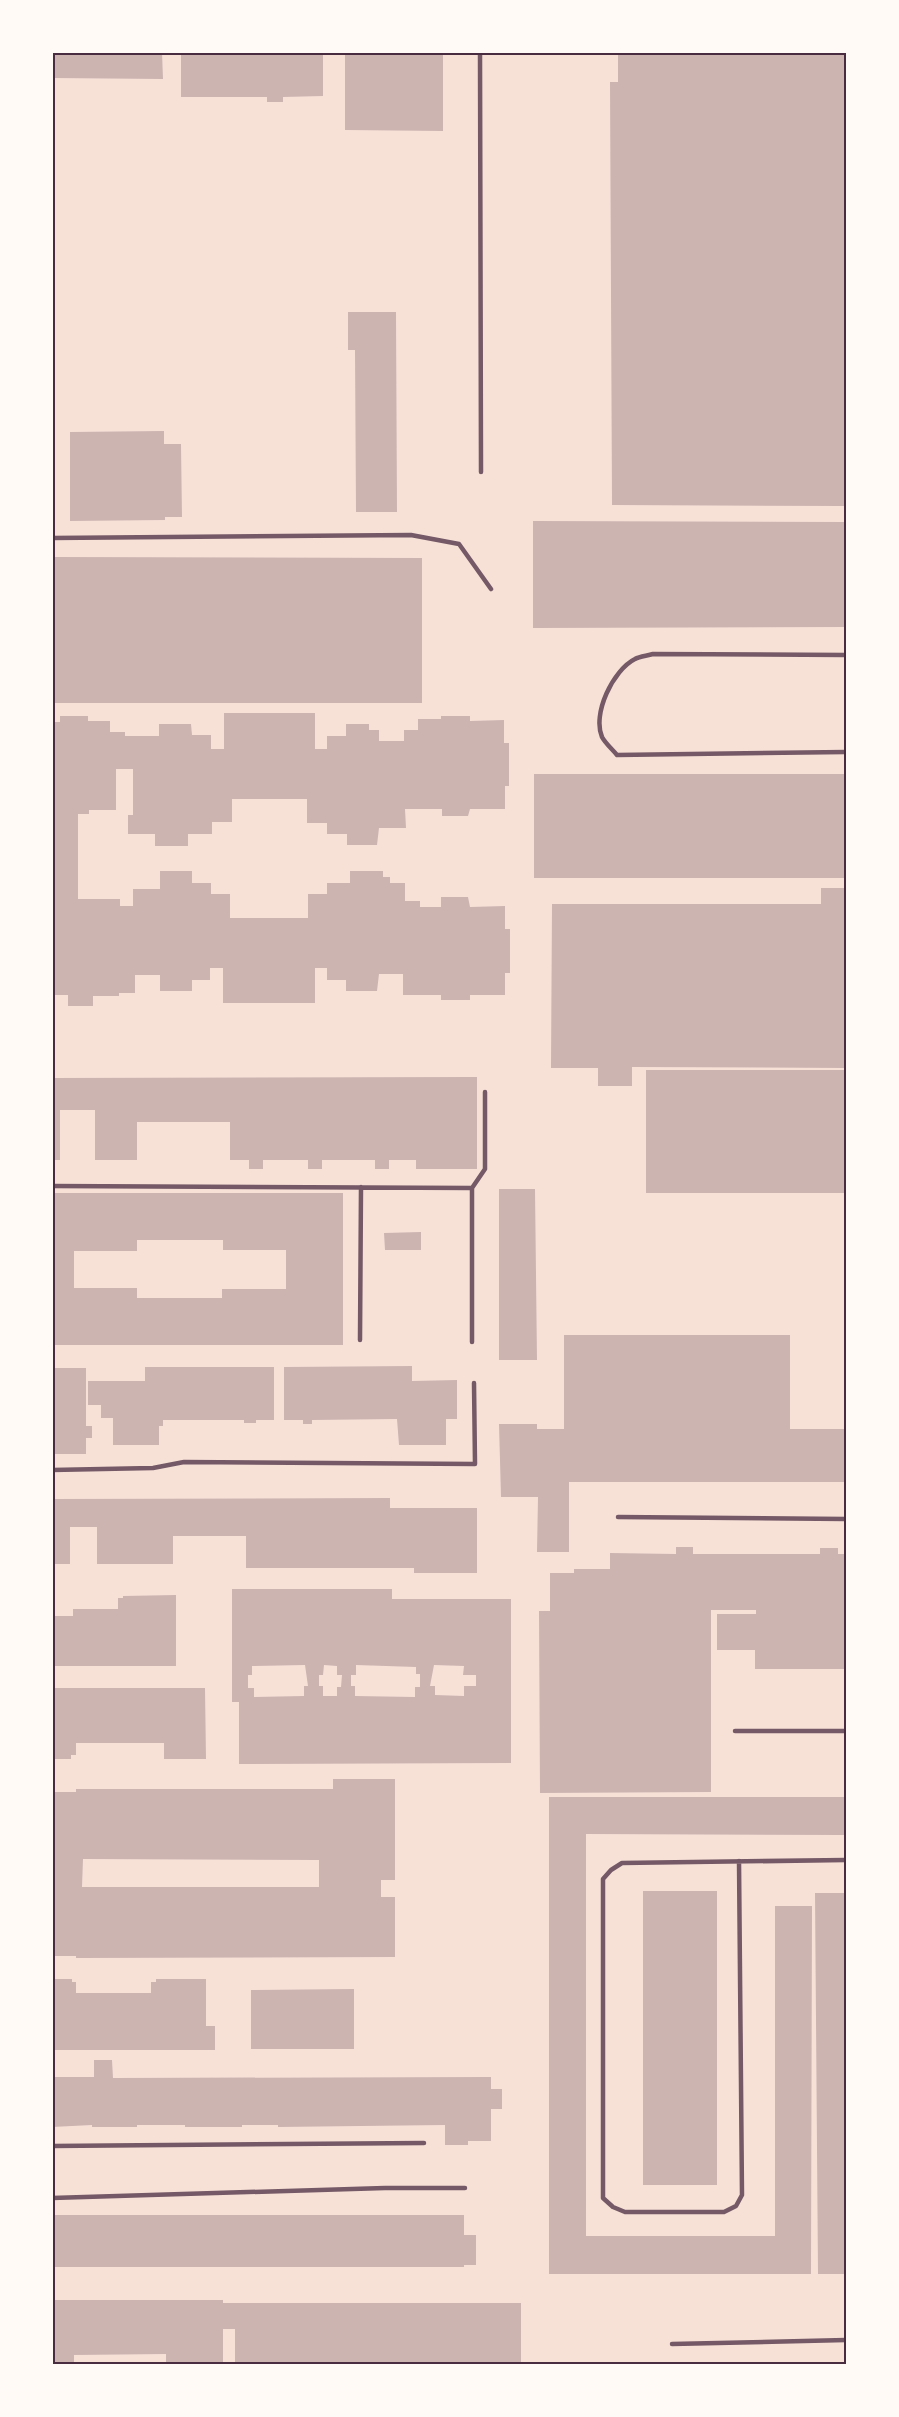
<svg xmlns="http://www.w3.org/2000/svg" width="899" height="2417" font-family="Mulish,sans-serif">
<rect width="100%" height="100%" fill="#f7e1d7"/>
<path fill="#ccb4b1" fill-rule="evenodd" d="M52 52H162L163 79 52 78Z
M181 52H323V96L283 97V102H267V97H181Z
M345 52H443V131L345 130Z
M618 52H846V506L612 505 610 82H618Z
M348 312H396L397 512H356L355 350H348Z
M164 431V444H181L182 517H165V520L70 521V432Z
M533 521 846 522V627L533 628Z
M52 557 422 558V703H52Z
M224 713H315V749H327V736H346V724H369V730H379V741H404V730H418V719H441V716H470V721L504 720V743H509V786H505V809H470L468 816H442V809H405L406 828H379L377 845H347V834H327V823H307V799H232V822H212V834H188V846H155V834H128V815H133V769H116V810H89V814H78V899H120V906H133V889H160V871H192V883H211V894H230V918H308V894H327V883H350V871H383V877H390V883H405V901H420V907H441V897H468L470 907 505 906V929H510V973H505V995H470V1000H441V995H403V974H379L377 991H346V980H327V968H315V1003H223V968H210V980H192V991H160V975H135V993H119V996H93V1006H68V995H52V722H60V716H88V721H110V732H125V736H159V724H191L192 735H211V749H224Z
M534 774H846V878H534Z
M821 888H846V1068L632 1067V1086H598V1068H551L552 904H821Z
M646 1070H846V1193H646Z
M477 1077V1169H416V1160H389V1169H375V1160H322V1169H308V1160H263V1169H249V1160H230V1122H137V1160H95V1110H60V1160H52V1078Z
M499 1189H535L537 1360H499Z
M52 1193H343V1345H52ZM137 1240H223V1250H286V1289H222V1298H137V1288H74V1251H137Z
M421 1232V1250H385L384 1233Z
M564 1335H790V1429H846V1482H569V1552H537L538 1497H501L499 1424H537V1429H564Z
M412 1366V1381L457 1380V1419H446V1445H399L397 1419 312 1420V1424H303V1420H284V1367Z
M145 1367H274V1420H256V1423H244V1420H163V1426H159V1445H113V1418H101V1405H88V1381H145Z
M52 1368H86V1426H92V1438H86V1454H52Z
M390 1498V1508H477V1573H414V1568H246V1536H173V1564H97V1527H70V1564H52V1499Z
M676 1547H693V1554H820V1548H838V1554H846V1669H755V1650H717V1614H756V1610H711V1792L540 1793 539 1611H550V1573H574V1569H610V1553L676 1554Z
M232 1589H392V1599H511V1763L239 1764V1702H232ZM305 1665 308 1686H304V1696L254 1697V1688H248V1675H252V1666ZM324 1665 337 1666V1675H342L341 1687H337V1696H323V1686H319V1675H323ZM356 1665 416 1667V1674H420V1687H415V1697L355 1696V1686H351V1675H356ZM434 1665 464 1666 463 1675H476V1686H464V1696L435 1695V1686H430Z
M176 1595V1666H52V1616H73V1609H118V1598H123V1596Z
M52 1688H205L206 1759H164V1743H76V1755H71V1759H52Z
M333 1779H395V1880H381V1897H395V1957L76 1958V1956H52V1792H76V1789H333ZM83 1859 319 1860V1887H82Z
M549 1797H846V1835L586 1834V2236H775V1906H812L811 2274H549Z
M643 1891H717V2185H643Z
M815 1893H846V2274H818Z
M52 1979H72V1982H76V1993H151V1982H156V1979H206V2026H215V2050H52Z
M354 1989V2049H251V1990Z
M94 2060H112L113 2078 491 2077V2089H502V2109H491V2141H468V2145H445V2125L278 2127V2125H242V2127H185V2125H137V2127H92V2125L52 2127V2077H94Z
M52 2215H464V2235H476V2265H464V2267H52Z
M52 2300H223V2303H521V2364H235V2329H223V2364H166V2354L74 2355V2364H52Z"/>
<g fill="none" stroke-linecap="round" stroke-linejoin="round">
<path stroke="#755966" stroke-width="4.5" d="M480 52 481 472
M52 538 411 535 459 544 491 589
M846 655 653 654C647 656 640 656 635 659 613 670 592 714 602 737 605 743 613 750 617 755L846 752
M52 1186 472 1188 485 1169V1092
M472 1188V1342
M360 1340 361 1187
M52 1470 153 1468 184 1462 475 1464 474 1383
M618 1517 846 1519
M735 1731H846
M739 1861 742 2195 736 2206 724 2212H625L613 2207 603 2198V1879L611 1870 622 1863 846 1860
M52 2146 424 2143
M52 2198 385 2188H465
M672 2344 846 2340"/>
</g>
<rect width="899" height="2417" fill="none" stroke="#fffaf5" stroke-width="108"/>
<rect x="54" y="54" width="791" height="2309" fill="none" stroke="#4a2c40" stroke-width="2"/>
</svg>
